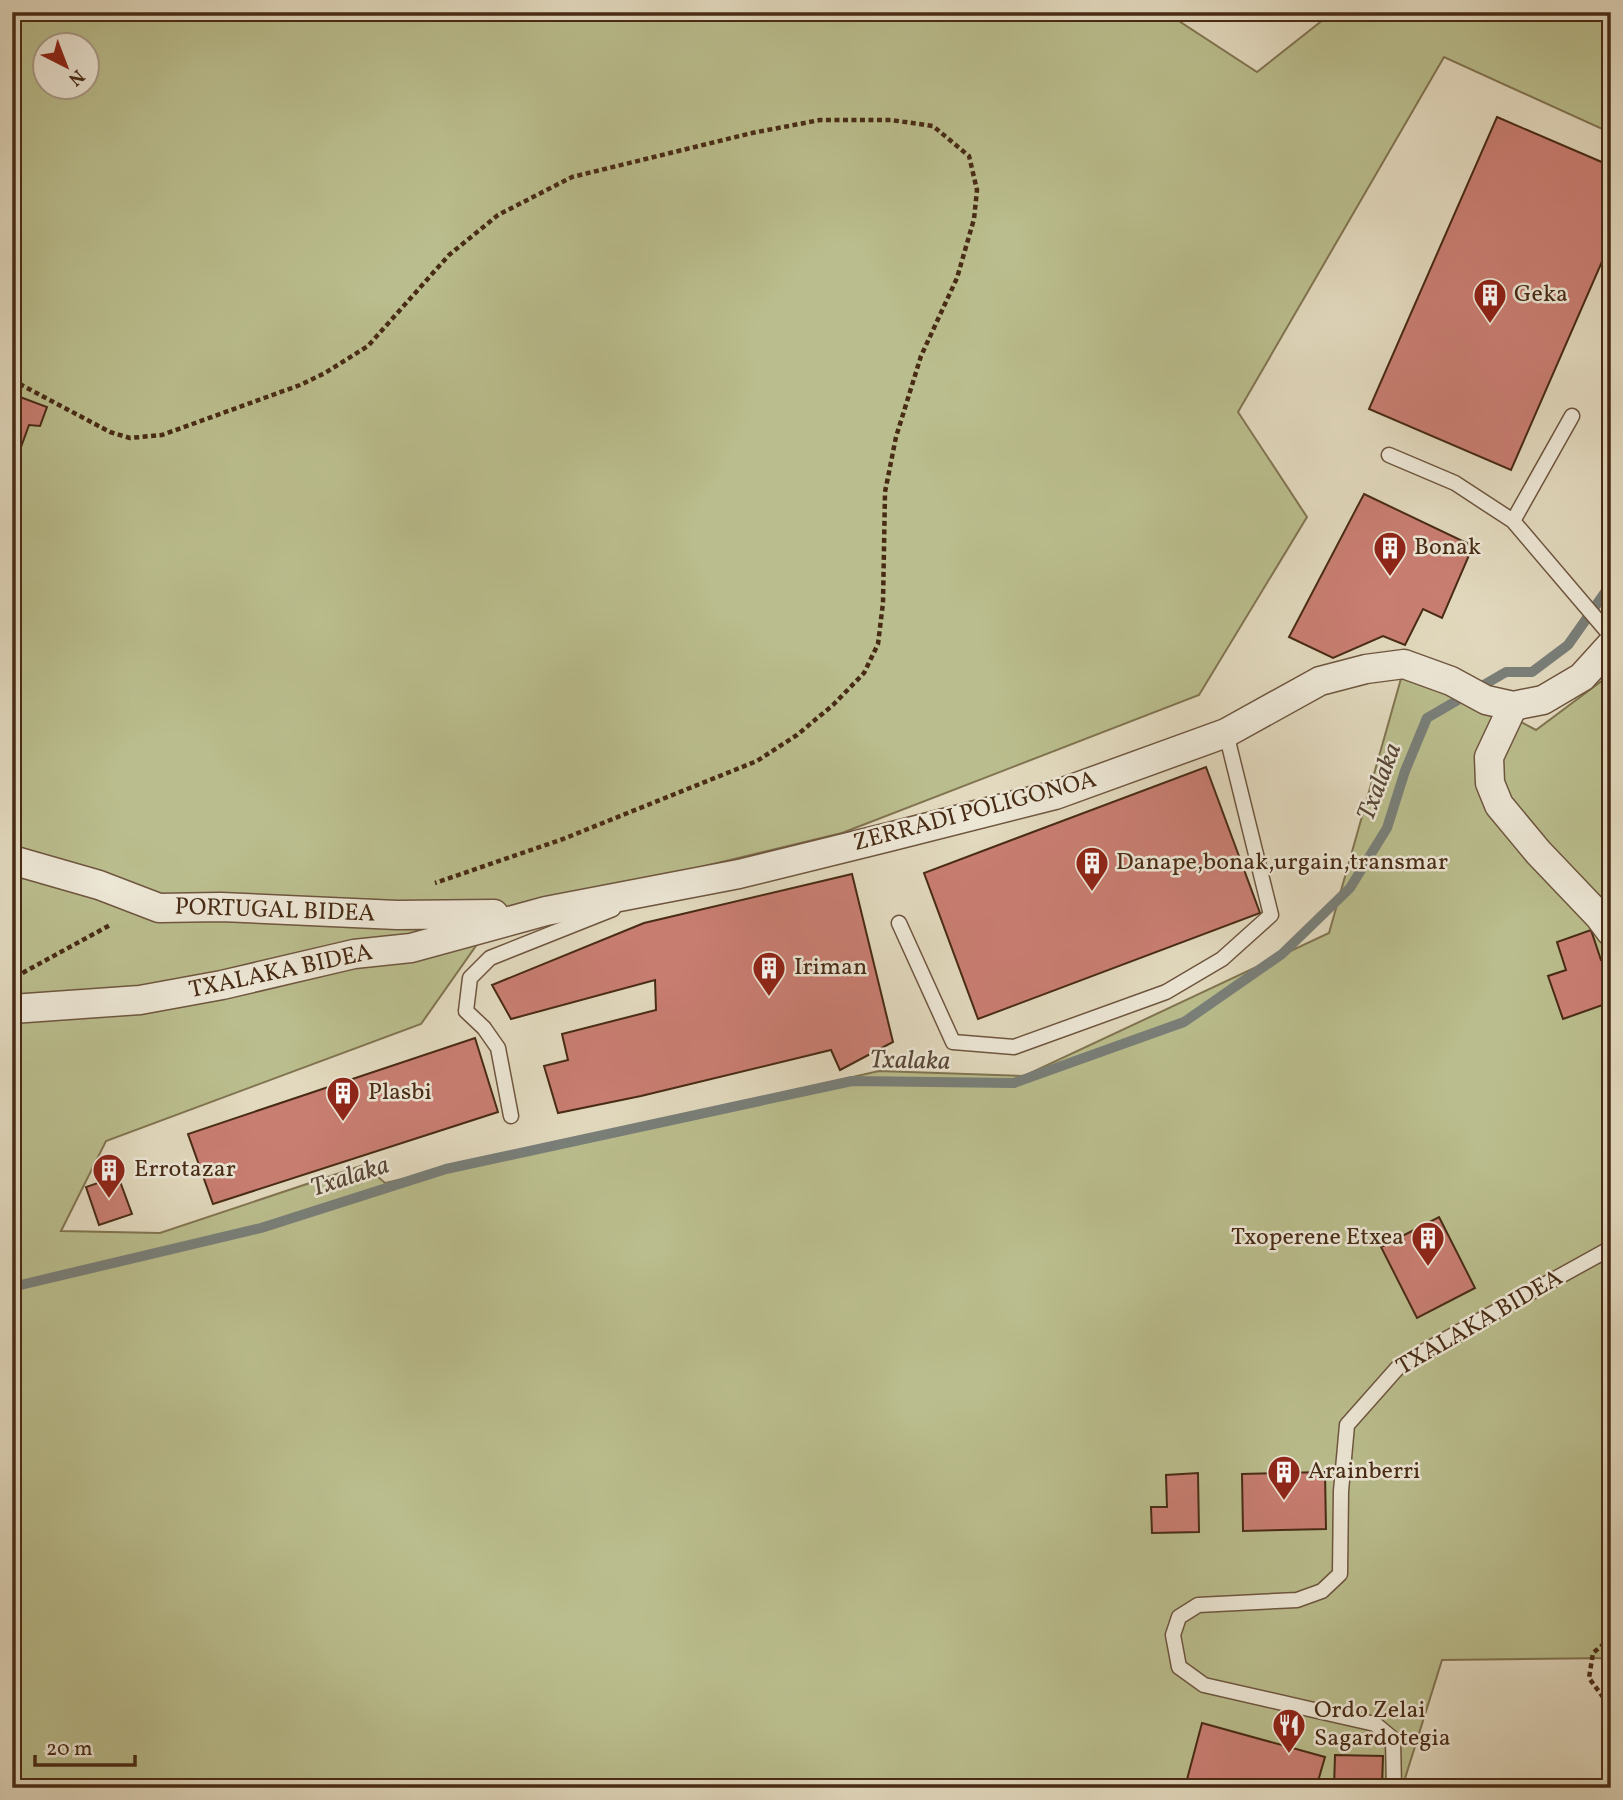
<svg xmlns="http://www.w3.org/2000/svg" width="1623" height="1800" font-family="Vollkorn,serif">
<rect width="100%" height="100%" fill="#e2d9be"/>
<filter id="stains"><feTurbulence type="fractalNoise" baseFrequency=".00286" numOctaves="4"/><feColorMatrix values="0 0 0 0 .2 0 0 0 0 .09 0 0 0 0 .02 0 0 0 .5 -.17"/></filter>
<radialGradient id="worn" r=".72"><stop offset=".6" stop-color="#630" stop-opacity="0"/><stop offset="1" stop-color="#630" stop-opacity=".3"/></radialGradient>
<path fill="#babd8d" stroke="#817451" stroke-width="2" fill-rule="evenodd" d="M12 12H1165L1257 72 1333 12H1611V133L1444 57 1238 412 1307 517 1199 695 842 833 497 916 421 1024 106 1141 61 1231 160 1233 364 1165 385 1183 879 1071 1024 1076 1329 933 1406 661 1536 730 1611 674V1658L1442 1660 1402 1788H12ZM46 46H88V88H46Z"/>
<g fill="none" stroke-linecap="round" stroke-linejoin="round">
<path stroke="#797f79" stroke-width="10" d="M12 1287 261 1228 446 1169 852 1081 1014 1083 1184 1022 1282 954 1350 888 1387 828 1405 771 1427 718 1506 672H1532L1568 645 1611 584"/>
</g>
<path fill="#c97e72" stroke="#482b15" stroke-width="2" d="M1497 117 1611 166V241L1511 470 1369 409Z
M12 394 47 407 40 426 29 425 12 472Z
M1364 494 1473 546 1442 618 1423 609 1405 645 1383 636 1333 658 1289 637Z
M1206 767 1260 913 978 1019 924 873Z
M852 874 893 1042 840 1070 831 1050 641 1096 558 1113 544 1066 568 1060 562 1034 656 1010 655 980 511 1019 492 985 644 923Z
M1591 930 1601 960 1611 957V1002L1563 1019 1548 976 1566 970 1557 942Z
M475 1038 498 1112 213 1204 188 1134Z
M118 1176 132 1214 99 1225 86 1187Z
M1439 1217 1475 1288 1417 1318 1381 1247Z
M1325 1472 1326 1529 1243 1531 1242 1474Z
M1198 1473 1199 1532 1152 1533 1151 1507H1167L1166 1475Z
M1202 1723 1325 1757 1316 1788 1185 1787Z
M1335 1755 1383 1756 1382 1788H1334Z"/>
<g fill="none" stroke-linecap="round" stroke-linejoin="round">
<defs>
<path id="service" d="M1389 455 1455 483 1513 521 1611 636
M1513 521 1572 416
M899 923 953 1042 1014 1047 1166 992 1222 959 1271 915 1226 733
M511 1116 498 1048 484 1028 466 1011 470 978 490 958 613 909
M1394 1788 1393 1739 1375 1724 1204 1685 1179 1667 1173 1635 1179 1617 1198 1605 1297 1600 1322 1591 1340 1574 1341 1491 1347 1425 1401 1364 1611 1248"/>
<path id="minor" d="M1513 706 1489 757 1490 783 1499 805 1538 852 1599 916 1611 932
M12 860 99 885 159 908 221 907 397 915 494 914
M12 1009 140 1000 222 985 354 954 411 948 546 911 739 874 889 837 1055 795 1226 733 1320 681 1366 669 1404 664 1451 681 1486 700 1513 706 1543 700 1582 677 1611 645"/>
</defs>
<use href="#service" stroke="#6e563f" stroke-width="17"/>
<use href="#minor" stroke="#6e563f" stroke-width="31"/>
<path stroke="#482b15" stroke-width="4.5" stroke-dasharray="5 3.5" stroke-linecap="butt" d="M12 380 110 432 130 438 162 435 300 385 325 373 368 346 449 255 498 215 572 177 752 133 820 120H891L933 126 969 156 977 190 974 219 957 278 921 356 896 437 885 492 883 603 878 644 864 673 833 705 797 735 757 761 563 839 435 883
M15 977 112 924
M1611 1638 1593 1653 1589 1678 1611 1708"/>
<use href="#service" stroke="#ece6d5" stroke-width="14"/>
<use href="#minor" stroke="#ece6d5" stroke-width="28"/>
</g>
<defs>
<symbol id="building-pin" viewBox="-11 -11 22 30"><path d="M0 17L-7.5 6A9.5 9.5 0 1 1 7.5 6Z" fill="#8f2418" stroke="#ece6d5"/><path d="M-4-6H4V6H1V3H-1V6H-4ZM-2.5-4.3h1.7v1.8h-1.7ZM.8-4.3h1.7v1.8H.8ZM-2.5-1h1.7V.8h-1.7ZM.8-1h1.7V.8H.8Z" fill="#fff"/></symbol>
<symbol id="restaurant-pin" viewBox="-11 -11 22 30"><path d="M0 17L-7.5 6A9.5 9.5 0 1 1 7.5 6Z" fill="#8f2418" stroke="#ece6d5"/><path d="M-5-6h1v4h1v-4h1v4h1v-4h1v5L-1.5 .5V6h-2V.5L-5-1ZM5-6V6H3V1.5H1.5Q1.5-4 5-6Z" fill="#fff"/></symbol>
</defs>
<g fill-rule="evenodd">
<use href="#building-pin" x="1471" y="276" width="38" height="52"/>
<use href="#building-pin" x="1371" y="529" width="38" height="52"/>
<use href="#building-pin" x="1073" y="844" width="38" height="52"/>
<use href="#building-pin" x="750" y="949" width="38" height="52"/>
<use href="#building-pin" x="324" y="1074" width="38" height="52"/>
<use href="#building-pin" x="90" y="1151" width="38" height="52"/>
<use href="#building-pin" x="1409" y="1219" width="38" height="52"/>
<use href="#building-pin" x="1265" y="1453" width="38" height="52"/>
<use href="#restaurant-pin" x="1270" y="1706" width="38" height="52"/>
</g>
<g text-anchor="middle" dominant-baseline="central" stroke-width="5" stroke-linejoin="round" paint-order="stroke">
<g font-size="24" fill="#482b15" stroke="#ece6d5" text-anchor="start">
<text x="1514" y="295">Geka</text>
<text x="1414" y="548">Bonak</text>
<text x="1116" y="863">Danape,bonak,urgain,transmar</text>
<text x="794" y="968">Iriman</text>
<text x="368" y="1093">Plasbi</text>
<text x="134" y="1170">Errotazar</text>
<text x="1404" y="1238" text-anchor="end">Txoperene Etxea</text>
<text x="1308" y="1472">Arainberri</text>
<text x="1314" y="1711">Ordo Zelai<tspan x="1314" dy="28">Sagardotegia</tspan></text>
</g>
<g font-size="24" fill="#482b15" stroke="#ece6d5">
<text transform="translate(975 812) rotate(-15)">ZERRADI POLIGONOA</text>
<text transform="translate(275 911) rotate(2)">PORTUGAL BIDEA</text>
<text transform="translate(281 972) rotate(-12)">TXALAKA BIDEA</text>
<text transform="translate(1480 1323) rotate(-30)">TXALAKA BIDEA</text>
</g>
<g font-size="26" font-style="italic" fill="#584736" stroke="#ece6d5">
<text transform="translate(1380 782) rotate(-69)">Txalaka</text>
<text transform="translate(910 1061) rotate(1)">Txalaka</text>
<text transform="translate(350 1177) rotate(-18)">Txalaka</text>
</g>
</g>
<rect width="1623" height="1800" fill="none" stroke="#e2d9be" stroke-width="42"/>
<rect x="14" y="14" width="1595" height="1772" fill="none" stroke="#482b15" stroke-width="3.5"/>
<rect x="21" y="21" width="1581" height="1758" fill="none" stroke="#482b15" stroke-width="2"/>
<g transform="translate(66 66) rotate(138)"><circle r="33" fill="#ece6d5" stroke="#aa9b88" stroke-width="2"/>
<path d="M0-5L12 26L0 18L-12 26Z" fill="#8f2418"/>
<text y="-10" font-size="19" font-weight="bold" text-anchor="middle" fill="#482b15">N</text>
</g>
<path d="M35 1755v10h100v-10" fill="none" stroke="#482b15" stroke-width="3.5"/>
<text x="46" y="1755" font-size="21" fill="#482b15" stroke="#ece6d5" stroke-width="5" paint-order="stroke">20 m</text>
<rect width="100%" height="100%" filter="url(#stains)"/>
<rect width="100%" height="100%" fill="url(#worn)"/>
</svg>
